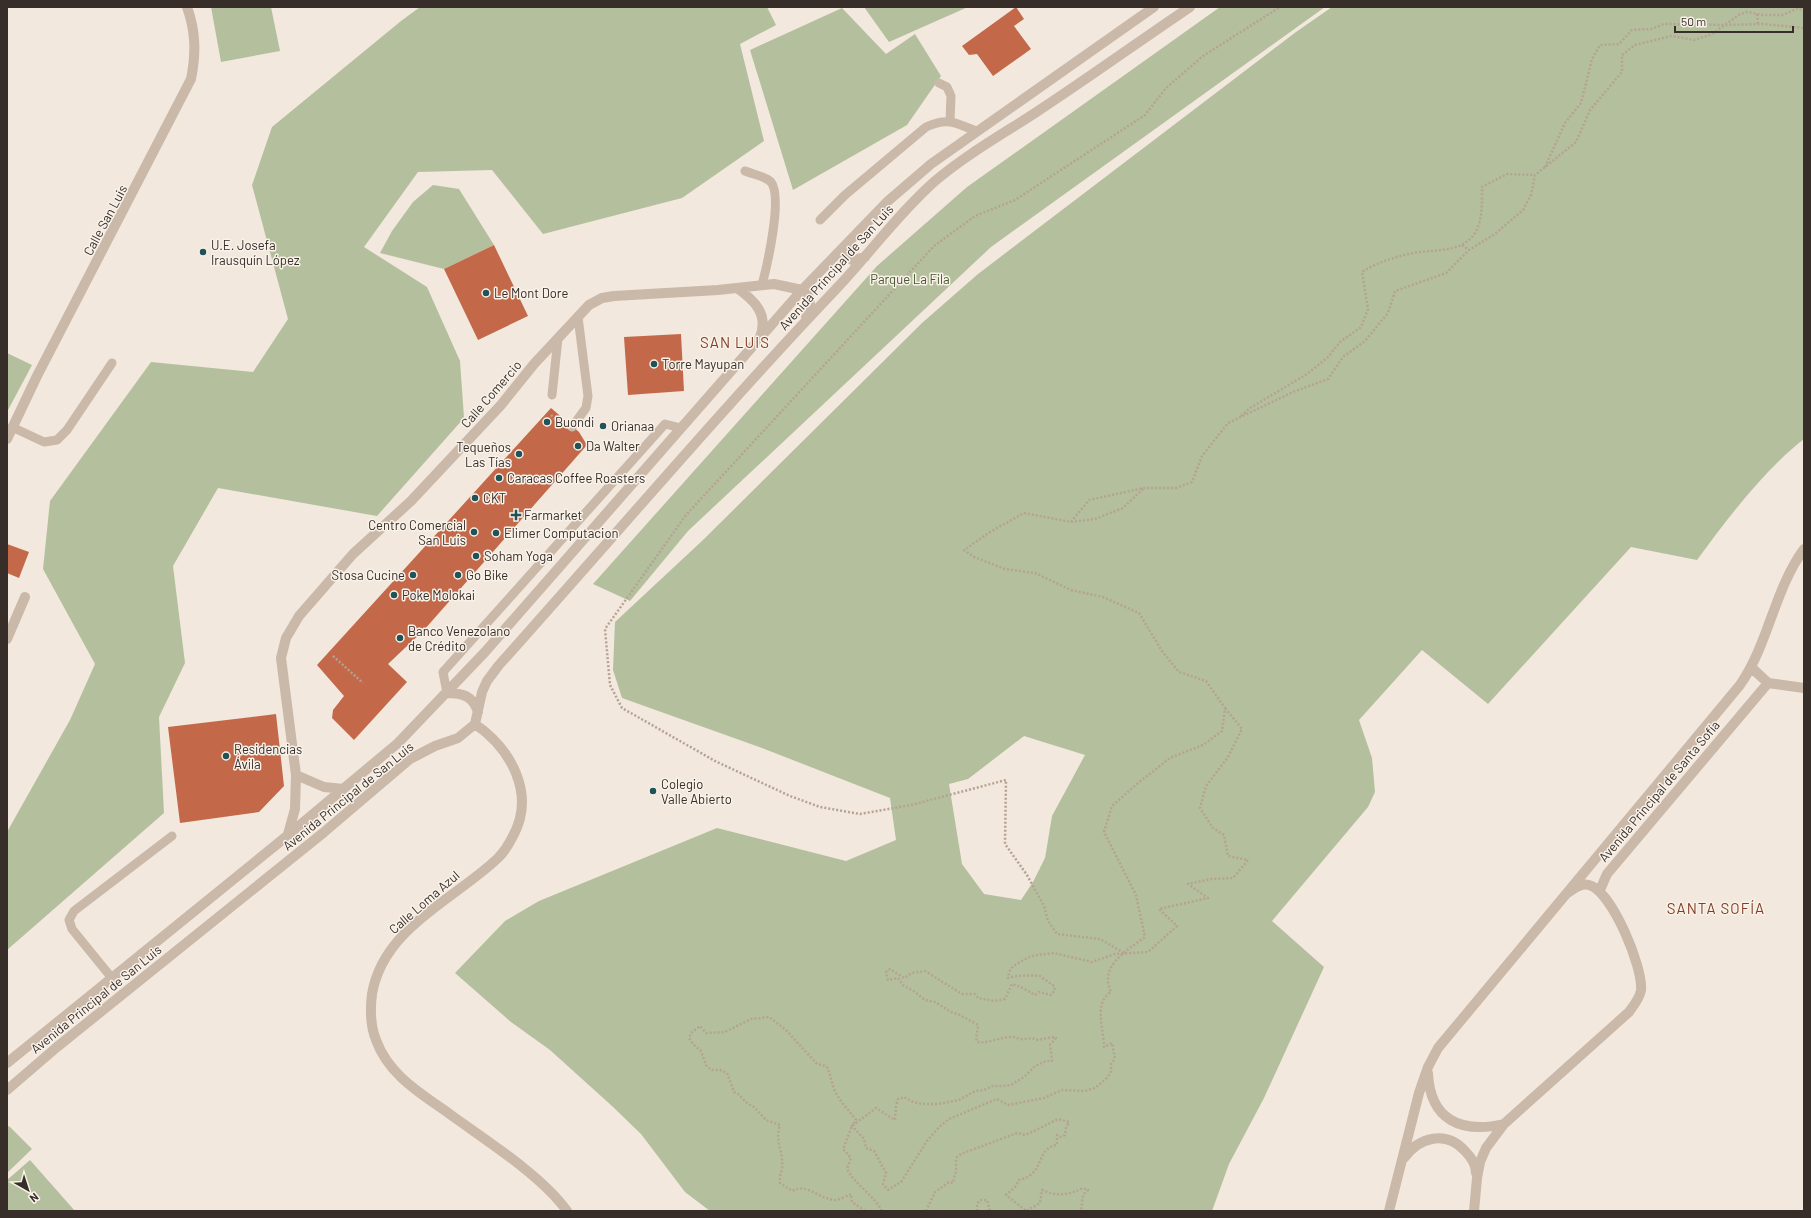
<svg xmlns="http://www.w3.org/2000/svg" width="1811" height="1218" font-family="Barlow,sans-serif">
<rect width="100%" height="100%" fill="#f2e8dd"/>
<path fill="#b4c09d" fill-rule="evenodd" d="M211 7H271L280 51 221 62Z
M420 7H767L776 25 740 44 764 141 682 198 543 234 492 170 418 172 364 247 427 287 460 361 464 418 377 516 218 488 173 566 185 663 159 717 164 813 7 950V832L70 720 95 664 43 569 50 501 151 362 253 372 288 319 252 185 272 127 401 21Z
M864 7H968L889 42Z
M1220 7H1325L991 247 688 531 630 601 593 584 877 266 967 187Z
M1332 7H1804V439C1763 471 1728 518 1697 560L1631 547 1488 704 1422 650 1359 720 1372 758 1375 792 1368 807 1272 921 1324 967 1264 1098 1229 1164 1212 1211H710L685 1192 641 1134 612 1106 550 1050 511 1022 455 973 505 921 539 901 717 828 846 861 896 840 890 798 762 748 622 698 613 670 615 622 703 540 922 323 978 274 1296 32ZM1024 736 1085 755 1052 816 1045 858 1033 882 1021 900 984 894 962 864 949 784 968 779Z
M842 8 886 54 915 34 941 76 907 125 793 190 750 50Z
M433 185 459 189 494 245 444 269 380 253 392 231 413 202Z
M7 353 32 365 7 412Z
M9 1126 32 1149 7 1173V1128Z
M30 1160 75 1211H7V1180Z"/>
<path fill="#c3694a" d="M1016 7 1024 19 1014 26 1031 49 993 76 977 54 969 55 962 46Z
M494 245 528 316 478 340 444 269Z
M681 334 684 391 628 395 624 337Z
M551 408 579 432 587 445 424 630 388 664 407 682 354 740 332 718 333 710 344 696 317 665Z
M7 544 29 552 19 578 7 573Z
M276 714 284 786 259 812 180 823 168 727Z"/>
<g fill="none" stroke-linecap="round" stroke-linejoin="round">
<path stroke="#b5a293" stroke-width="2.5" stroke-dasharray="2 2" stroke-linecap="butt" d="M1757 14 1758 24
M1545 167 1565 123 1581 103 1592 59 1600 45 1619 44 1632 30 1651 29 1664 24 1725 25 1740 14 1747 12 1763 15H1783L1798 8 1804 11
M1462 245 1469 250
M551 415 560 424
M1241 416 1250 408 1307 374 1328 357 1340 342 1361 327 1368 309 1362 272C1376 263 1392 258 1408 254 1427 249 1457 254 1472 237 1483 225 1482 202 1482 187L1507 174 1535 175
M1071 522 1089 500 1144 488H1176L1192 482 1202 456 1228 423 1293 392 1328 379 1343 357 1365 341 1388 313 1395 291 1446 273 1469 250 1495 234 1523 210 1531 195 1535 175 1576 142 1590 110 1622 72V55L1635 45 1671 36 1695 40 1712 34 1725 25 1763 24 1804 28
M333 656 363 683
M1124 953 1100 939 1057 934 1048 921 1044 906 1027 875 1005 844 1006 780 911 805 860 814 820 807 790 796 715 761 622 708 610 685 605 629 686 515 934 246 975 216 1015 200 1145 115 1166 88 1203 56 1280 7
M865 1211 852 1202 851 1194C847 1196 841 1199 836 1200 819 1200 807 1182 792 1191L780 1183C779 1176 781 1174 782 1168 784 1153 774 1140 780 1125L766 1120 754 1107 748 1104 738 1094 734 1092 727 1073 720 1070H712L707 1067 701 1051 693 1044 689 1038 691 1033 700 1026 706 1033 725 1032 751 1019 769 1017 786 1030 817 1064 826 1066C831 1074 831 1081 834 1089 839 1101 849 1110 856 1120L852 1126 864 1139 866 1148 874 1151 886 1173 883 1184 888 1190 901 1182 927 1141 939 1127 949 1119 997 1099 1008 1105 1044 1098 1062 1090 1085 1091 1095 1088 1108 1077 1111 1071V1064L1115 1059 1112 1043 1104 1047C1104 1029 1093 1003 1111 992 1099 966 1126 951 1145 937L1136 895 1104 832 1112 806 1138 783 1170 758 1203 745 1222 731 1225 708 1206 681 1179 672 1162 651 1139 613 1103 597 1071 590 1035 573 1005 569 974 557 964 550 990 532 1024 513 1071 522 1095 519 1123 508 1144 488
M882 1211C873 1194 856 1186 847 1169L851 1158 843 1149 852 1126 876 1108 895 1120 896 1106 898 1099 904 1097 913 1102 923 1104H938L959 1100 975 1091 984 1090 993 1086H1004L1011 1085 1024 1077 1035 1066 1046 1061H1052L1050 1045 1056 1038 1052 1037 1038 1040C1031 1037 1029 1039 1023 1039 1019 1040 1017 1037 1014 1037 1001 1036 989 1044 977 1042 975 1036 978 1032 978 1025L960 1015 951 1012 935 1002 925 1000 915 992 903 985 898 978 888 980 886 972 890 969 904 978 912 973 925 971 962 994H975L978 998 994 1001 1005 999 1012 984 1021 987 1035 995 1039 992 1051 995 1055 990 1054 986 1040 976C1030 975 1018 975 1008 978L1009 972 1013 966 1031 956 1054 953 1092 962 1115 954 1148 952 1177 926 1159 909 1208 898 1188 884 1211 879 1233 878 1248 860 1228 856 1224 835 1213 828 1200 808 1206 786 1228 757 1242 729 1225 708
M926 1211 935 1192 949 1182 953 1183 956 1171V1158L961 1154 1017 1133 1025 1135 1030 1133 1058 1119 1069 1122 1066 1128 1065 1135 1061 1137 1057 1135V1145C1035 1148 1046 1174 1019 1180L1015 1187 1006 1195 1026 1211 1040 1203 1042 1190C1057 1197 1068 1195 1083 1188L1088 1190 1083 1195 1081 1211
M977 1211V1204L980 1200H987L990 1211"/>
<path stroke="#cab8a9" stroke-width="9" d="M939 83 947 87 951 96 950 121
M745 171C752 174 765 176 771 182 783 197 767 266 762 285
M820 220 845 195 926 127C948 117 955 123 976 131
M552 395 558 338
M12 427 44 442 57 440 67 430 112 363
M572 427 586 408 588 396 578 317
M447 693 443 672 665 424 681 428
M111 977 72 929 69 920 74 911 172 836"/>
<path stroke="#cab8a9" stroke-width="10" d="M849 242 846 255 852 260 865 257
M737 288C754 300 769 314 760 337
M7 439 37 376 191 79C196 54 196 32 187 7
M7 639 25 597
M1752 668 1768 683 1804 688
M447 693C463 693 473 696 478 712
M475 724C511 749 536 794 513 836 509 844 504 852 498 858 454 900 383 928 372 994 370 1010 370 1025 376 1040 389 1076 422 1094 451 1115 487 1141 542 1176 567 1211
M296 775 324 787 343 789
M288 834 295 809 296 775 281 658 286 638 299 616 353 554 411 501 501 405 534 364 589 305 602 298 614 296 718 290 774 284 802 290 808 295 811 309 806 317
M1600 890 1607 874 1768 683
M7 1063 287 836 398 743 485 652 802 290 888 201 931 164 1154 7
M1428 1073C1430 1120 1461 1134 1504 1124
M7 1090 57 1047 323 833 410 759 435 746 458 738 475 724 482 692 487 681 499 665C612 539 721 410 837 288 870 253 899 213 935 181 966 155 1001 135 1035 113 1087 79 1138 42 1190 7
M1404 1158C1419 1137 1446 1130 1465 1151 1471 1157 1476 1164 1476 1173
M1389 1211 1419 1093 1428 1067 1438 1048 1740 685C1769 643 1774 590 1804 549
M1474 1211 1477 1178 1480 1162 1486 1148 1504 1124 1629 1012C1634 1005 1640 998 1641 990 1643 967 1612 891 1589 885 1581 883 1575 888 1569 892"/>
</g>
<g fill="#1f5358" stroke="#f9f2e9" stroke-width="1.5">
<circle cx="203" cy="252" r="4"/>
<circle cx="486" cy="293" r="4"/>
<circle cx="654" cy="364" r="4"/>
<circle cx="547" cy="422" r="4"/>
<circle cx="603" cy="426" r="4"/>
<circle cx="578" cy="446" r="4"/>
<circle cx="519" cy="454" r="4"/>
<circle cx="499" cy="478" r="4"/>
<circle cx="475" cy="498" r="4"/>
<path d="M514 509h4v4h4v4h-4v4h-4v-4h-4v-4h4z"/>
<circle cx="474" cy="532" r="4"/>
<circle cx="496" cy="533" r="4"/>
<circle cx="476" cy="556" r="4"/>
<circle cx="413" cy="575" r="4"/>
<circle cx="458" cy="575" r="4"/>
<circle cx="394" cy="595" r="4"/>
<circle cx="400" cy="638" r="4"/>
<circle cx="226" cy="756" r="4"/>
<circle cx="653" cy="791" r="4"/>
</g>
<g text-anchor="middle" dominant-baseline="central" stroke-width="3" stroke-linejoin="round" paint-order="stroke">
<g font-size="13" fill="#372d29" stroke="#f9f2e9">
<text transform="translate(105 220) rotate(-62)">Calle San Luis</text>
<text transform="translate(836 267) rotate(-48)">Avenida Principal de San Luis</text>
<text transform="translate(491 394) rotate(-49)">Calle Comercio</text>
<text transform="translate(1659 791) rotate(-50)">Avenida Principal de Santa Sofía</text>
<text transform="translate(348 796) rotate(-39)">Avenida Principal de San Luis</text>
<text transform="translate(424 902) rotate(-41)">Calle Loma Azul</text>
<text transform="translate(96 999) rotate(-39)">Avenida Principal de San Luis</text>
</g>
<g font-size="13" fill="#372d29" stroke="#f9f2e9" text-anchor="start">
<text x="211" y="245">U.E. Josefa<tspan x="211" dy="15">Irausquín López</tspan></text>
<text x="494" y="293">Le Mont Dore</text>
<text x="662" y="364">Torre Mayupan</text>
<text x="555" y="422">Buondi</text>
<text x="611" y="426">Orianaa</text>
<text x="586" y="446">Da Walter</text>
<text x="511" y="447" text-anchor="end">Tequeños<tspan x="511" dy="15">Las Tías</tspan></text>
<text x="507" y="478">Caracas Coffee Roasters</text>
<text x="483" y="498">CKT</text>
<text x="524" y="515">Farmarket</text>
<text x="466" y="525" text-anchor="end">Centro Comercial<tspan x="466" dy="15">San Luis</tspan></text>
<text x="504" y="533">Elimer Computacion</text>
<text x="484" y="556">Soham Yoga</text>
<text x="405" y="575" text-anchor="end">Stosa Cucine</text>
<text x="466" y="575">Go Bike</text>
<text x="402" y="595">Poke Molokai</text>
<text x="408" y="631">Banco Venezolano<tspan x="408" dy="15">de Crédito</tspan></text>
<text x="234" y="749">Residencias<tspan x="234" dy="15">Ávila</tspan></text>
<text x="661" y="784">Colegio<tspan x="661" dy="15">Valle Abierto</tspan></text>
</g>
<g font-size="13" fill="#46552d" stroke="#f9f2e9">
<text x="910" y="279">Parque La Fila</text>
</g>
<g font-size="15" letter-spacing="1" fill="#843c24" stroke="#f9f2e9">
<text x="735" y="342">SAN LUIS</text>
<text x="1716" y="908">SANTA SOFÍA</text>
</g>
</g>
<rect width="1811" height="1218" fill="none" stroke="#372d29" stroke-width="16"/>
<g transform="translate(28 1190) rotate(141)" stroke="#f9f2e9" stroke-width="3" paint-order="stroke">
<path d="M0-3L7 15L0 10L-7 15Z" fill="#372d29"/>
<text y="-6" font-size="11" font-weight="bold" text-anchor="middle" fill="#372d29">N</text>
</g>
<path d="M1675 26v6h118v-6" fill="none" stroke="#372d29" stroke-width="2"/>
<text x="1681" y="26" font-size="12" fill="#372d29" stroke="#f9f2e9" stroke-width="3" paint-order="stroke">50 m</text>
</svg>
